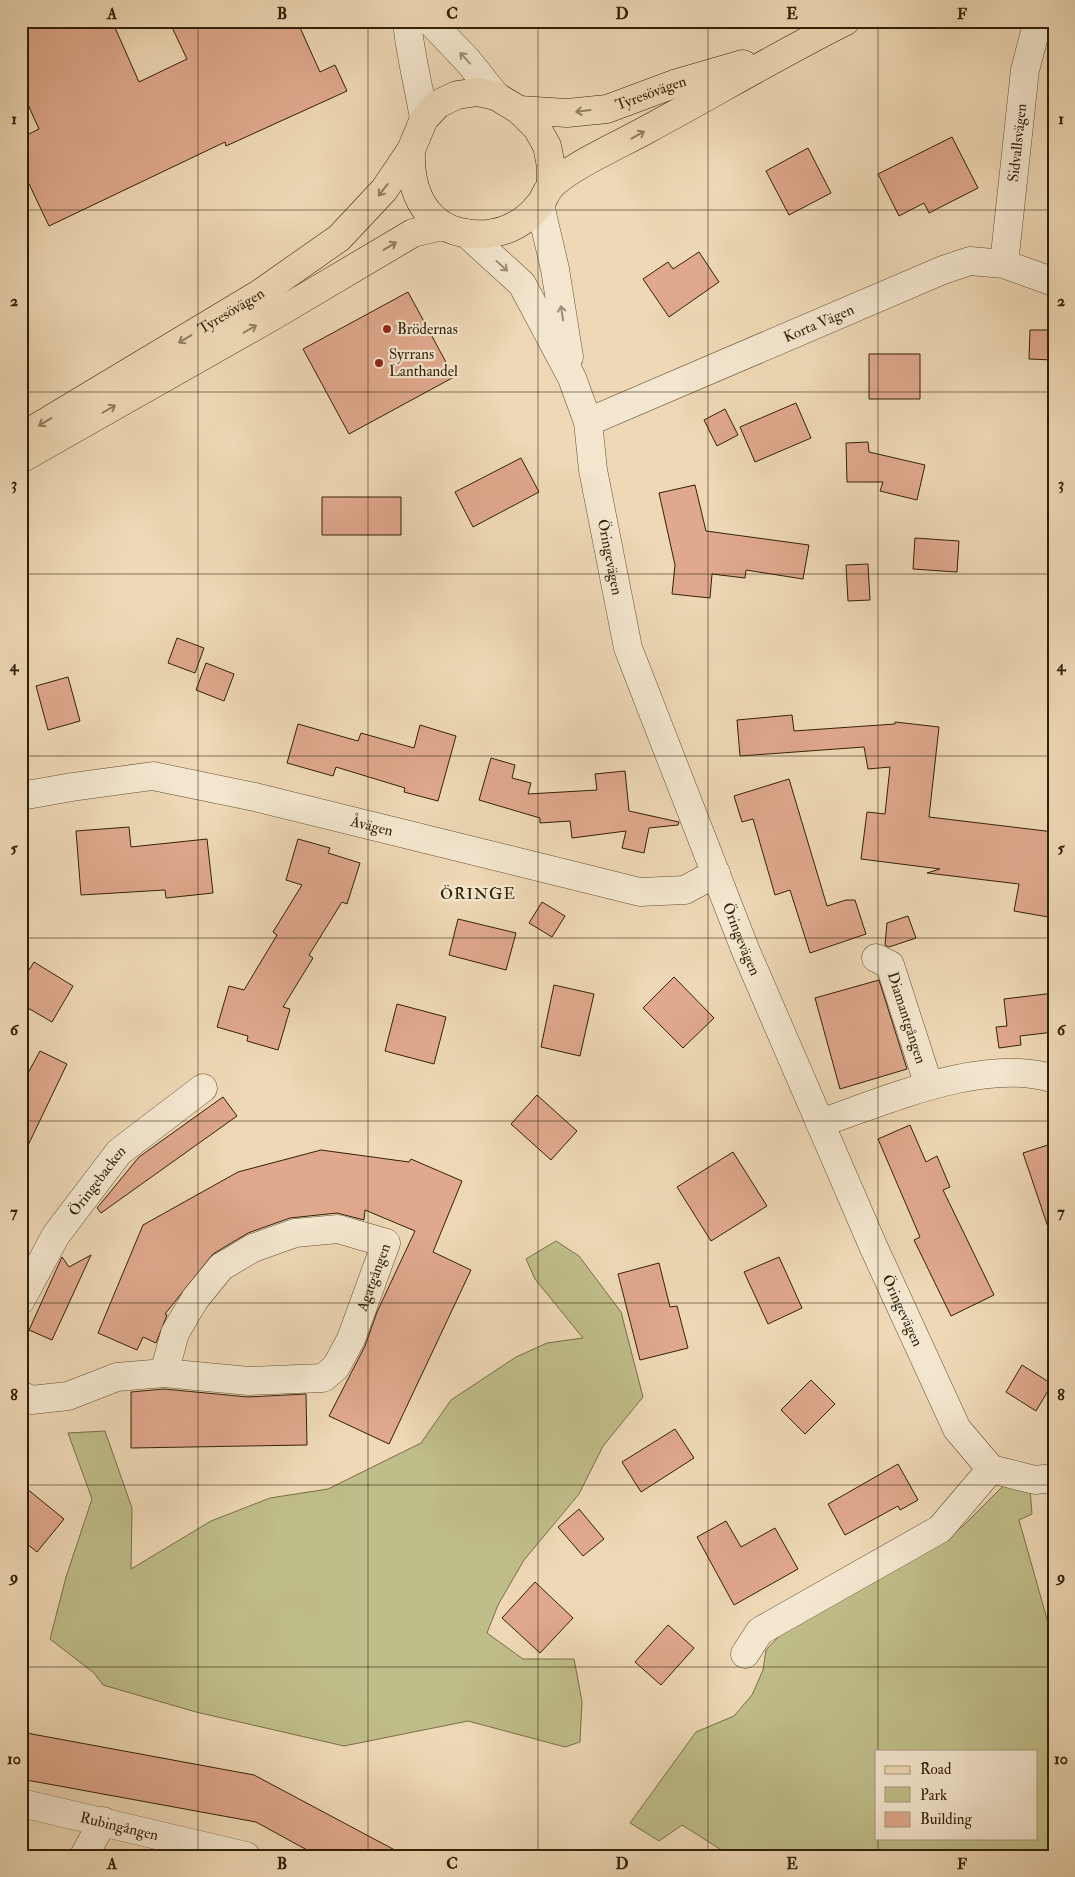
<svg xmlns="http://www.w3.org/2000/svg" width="1075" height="1877" font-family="'IM FELL Double Pica',serif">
<rect width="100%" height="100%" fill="#eed8b5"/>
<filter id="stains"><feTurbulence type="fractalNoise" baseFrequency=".004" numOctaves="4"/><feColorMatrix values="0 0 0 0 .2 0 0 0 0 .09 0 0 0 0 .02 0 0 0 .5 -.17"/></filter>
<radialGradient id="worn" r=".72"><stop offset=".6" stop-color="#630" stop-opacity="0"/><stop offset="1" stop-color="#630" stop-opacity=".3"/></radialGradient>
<path fill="#bfbd89" stroke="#786f48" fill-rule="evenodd" d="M556 1241 579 1256 621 1312 643 1397 603 1446 579 1494 524 1560 498 1605 487 1633 523 1659H574L582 1701 580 1742 565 1747 468 1721 344 1746 196 1712 103 1685 94 1673 50 1639 66 1577 92 1499 68 1433 105 1431 132 1508 131 1569 211 1521 270 1498 328 1489 421 1443 451 1400 516 1357 547 1343 583 1338 535 1279 526 1259Z
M1004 1485 1030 1489 1032 1514 1019 1520 1054 1644V1856H731L682 1825 659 1841 630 1823 696 1732 734 1716 752 1695 763 1670 766 1650 779 1636 924 1553 963 1526ZM876 1751H1036V1838H876Z"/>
<path fill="#e0a88d" stroke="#322107" d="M21 21H112L139 82 187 59 169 21H297L320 72 335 65 347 91 226 146 225 142 49 226 21 167V138L39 129 21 89Z
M952 137 978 188 929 213 924 203 899 216 878 174Z
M808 148 831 193 789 215 766 171Z
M699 252 719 282 669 317 643 279 668 262 673 269Z
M408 292 454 377 349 434 303 349Z
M1030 330H1054V360L1029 359Z
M869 354H920V399H869Z
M796 403 811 438 755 462 740 427Z
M725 409 738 435 717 446 704 420Z
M868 442 869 452 925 465 917 500 880 491 883 482H847L846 443Z
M521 458 539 492 473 527 455 492Z
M695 485 706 531 809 545 803 579 746 570 745 578 712 574 710 598 672 594 675 565 659 493Z
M322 497H401V535H322Z
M915 538 959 541 957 572 913 569Z
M868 564 870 600 848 601 846 565Z
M177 638 204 648 195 673 168 663Z
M206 663 234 674 224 701 196 690Z
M68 677 80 721 48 730 36 686Z
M792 715 794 731 895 724V722L939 727 929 817 1054 832V918L1014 911 1019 884 927 873 940 869 861 859 867 812 885 814 890 767 868 769 864 747 740 756 737 720Z
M298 724 358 741 361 733 414 748 420 725 456 736 438 801 404 792 405 788 336 767 333 776 287 763Z
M491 758 515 765 512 778 531 783 528 794 597 790 595 774 625 771 629 811 679 822 678 825 649 828 644 853 622 848 626 831 572 838 570 821 540 823V818L479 800Z
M789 779 827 906 846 900H855L866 934 810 953 790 890 775 895 753 819 742 822 734 796Z
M129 827 131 847 207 839 213 893 166 898 165 890 81 895 76 831Z
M298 839 330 848 328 853 360 863 347 904 342 902 309 955 313 958 283 1007 290 1009 278 1050 247 1041 248 1036 217 1027 229 986 244 990 277 935 273 932 302 885 286 880Z
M542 902 565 916 552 937 529 923Z
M908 916 916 938 889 947 885 945 887 923Z
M458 919 516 933 506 970 449 955Z
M34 962 73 986 52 1022 21 1004V983Z
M674 977 714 1018 683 1048 643 1008Z
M879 980 907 1069 840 1089 815 998Z
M554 985 594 994 580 1056 541 1047Z
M1054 993V1032L1020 1036 1021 1045 999 1048 996 1027 1007 1026 1004 999Z
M397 1004 446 1017 434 1064 385 1051Z
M40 1051 67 1064 21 1160V1086Z
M537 1095 577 1131 551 1160 511 1124Z
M223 1097 237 1116 101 1213 97 1208 139 1157Z
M910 1125 926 1162 937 1156 950 1187 943 1190 994 1295 951 1316 914 1240 920 1237 878 1139Z
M1054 1143V1233H1050L1023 1153Z
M321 1150 409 1162 411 1159 462 1181 433 1252 471 1270 389 1444 329 1416 365 1346 377 1312 415 1231 365 1210 364 1220 337 1213 290 1218 248 1233 213 1254 165 1314 167 1315 156 1343 143 1337 137 1350 98 1333 143 1225 238 1172Z
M733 1152 767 1206 711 1241 677 1187Z
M91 1255 52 1340 29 1330 62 1257 69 1267Z
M779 1257 802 1308 768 1324 744 1272Z
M659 1263 670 1307 677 1306 688 1348 640 1360 618 1274Z
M1022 1365 1052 1384 1036 1411 1006 1392Z
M811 1380 835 1404 805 1434 781 1410Z
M164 1389 248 1397 306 1394 307 1445 131 1448V1392Z
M675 1429 694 1458 641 1492 622 1462Z
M898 1464 918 1500 900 1510 898 1506 845 1535 828 1504Z
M21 1484 64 1519 37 1552 21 1539Z
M579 1509 604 1539 583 1556 558 1527Z
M726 1521 741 1547 775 1528 798 1569 734 1605 697 1537Z
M535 1582 573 1618 540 1653 502 1618Z
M668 1625 694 1648 661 1685 635 1662Z
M21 1732 254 1775 406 1856H318L256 1822 21 1779Z"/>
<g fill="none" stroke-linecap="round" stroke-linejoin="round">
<defs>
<g id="minor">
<path d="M407 21C410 55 419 86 424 119"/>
<path d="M430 21 468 61 496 96"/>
<path d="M540 205 555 269 569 357"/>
<path id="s1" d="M466 233 522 284 572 378 588 422 593 470 628 648 745 949 874 1248 957 1429 991 1469 1035 1480 1054 1478"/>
<path id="s2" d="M1004 264 1025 70 1038 21"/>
<path id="s3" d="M588 422 943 270 970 261 1004 264 1054 282"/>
<path id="s4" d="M21 796 72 787 153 776 255 797 640 892 685 890 716 873"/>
<path id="s5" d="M876 958 890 965 929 1086"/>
<path d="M820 1123C886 1101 985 1056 1054 1079"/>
<path id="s6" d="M21 1300 56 1235 119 1152 203 1088"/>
<path id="s7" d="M21 1395 31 1400 68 1396 117 1377 164 1373 249 1381 323 1378 336 1367 351 1339 386 1243 338 1229 295 1233 253 1248 221 1267 195 1299 175 1333 164 1373"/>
<path d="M745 1654 760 1631 940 1529 991 1469"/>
<path id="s8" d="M21 1803 246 1856"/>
<path d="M84 1856 103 1821"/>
</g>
<g id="major">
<path id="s9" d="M519 110 567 113 607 109 674 84 743 64"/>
<path d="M411 150C409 199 432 238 487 234 508 232 527 221 539 205 544 200 546 191 551 186 569 167 621 144 646 130 713 94 778 55 846 21"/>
<path id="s10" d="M21 437 259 294 339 238 384 190 411 150 424 119 438 104 457 95 478 92 496 96 519 110 537 128 547 146 551 166V186"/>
<path d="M21 459 273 316 413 233 443 226"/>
</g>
</defs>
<use href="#minor" stroke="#614f32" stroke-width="29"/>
<use href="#major" stroke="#322107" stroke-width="29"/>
<use href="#minor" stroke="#f4e6cf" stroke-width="28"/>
<use href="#major" stroke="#eed8b5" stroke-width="28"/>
</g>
<defs><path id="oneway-shaft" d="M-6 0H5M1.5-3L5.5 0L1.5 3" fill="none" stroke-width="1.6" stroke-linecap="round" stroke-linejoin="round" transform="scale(1.25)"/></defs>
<g stroke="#9d8d75">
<use href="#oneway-shaft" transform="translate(465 58) rotate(-132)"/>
<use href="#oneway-shaft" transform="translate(502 266) rotate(42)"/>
<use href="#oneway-shaft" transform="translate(562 313) rotate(-99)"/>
</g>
<g stroke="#907c5e">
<use href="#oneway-shaft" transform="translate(583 111) rotate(173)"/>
<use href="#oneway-shaft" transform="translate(638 135) rotate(-29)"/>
<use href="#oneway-shaft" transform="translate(383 190) rotate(128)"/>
<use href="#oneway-shaft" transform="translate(390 246) rotate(-31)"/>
<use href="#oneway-shaft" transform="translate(250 329) rotate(-30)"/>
<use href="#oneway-shaft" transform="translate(185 339) rotate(149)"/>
<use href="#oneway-shaft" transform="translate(109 409) rotate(-30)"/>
<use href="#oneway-shaft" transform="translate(45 422) rotate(149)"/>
</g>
<path fill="none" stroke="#322107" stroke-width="1" stroke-opacity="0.55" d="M198 21V1856M368 21V1856M538 21V1856M708 21V1856M878 21V1751M21 210H1054M21 392H1054M21 574H1054M21 756H1054M21 938H1054M21 1121H1054M21 1303H1054M21 1485H1054M21 1667H1054M878 1838V1856"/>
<g fill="#8f2418" stroke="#f4e6cf" stroke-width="2">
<circle cx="387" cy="329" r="5"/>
<circle cx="379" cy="363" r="5"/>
</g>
<g text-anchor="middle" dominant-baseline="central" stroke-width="4.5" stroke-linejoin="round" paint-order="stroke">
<g font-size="15" fill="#322107" stroke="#f4e6cf">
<text stroke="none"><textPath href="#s9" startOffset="135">Tyresövägen</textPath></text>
<text stroke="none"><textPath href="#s2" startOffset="122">Sidvallsvägen</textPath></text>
<text stroke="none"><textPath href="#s10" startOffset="245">Tyresövägen</textPath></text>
<text stroke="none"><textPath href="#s3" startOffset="251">Korta Vägen</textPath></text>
<text stroke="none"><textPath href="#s1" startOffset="366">Öringevägen</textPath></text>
<text stroke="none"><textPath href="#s4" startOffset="358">Åvägen</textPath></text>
<text stroke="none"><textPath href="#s1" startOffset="771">Öringevägen</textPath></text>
<text stroke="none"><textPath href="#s5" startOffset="71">Diamantgången</textPath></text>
<text stroke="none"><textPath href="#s6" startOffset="142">Öringebacken</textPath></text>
<text stroke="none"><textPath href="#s7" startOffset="422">Agatgången</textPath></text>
<text stroke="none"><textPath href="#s1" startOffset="1176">Öringevägen</textPath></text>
<text stroke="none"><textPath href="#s8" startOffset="101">Rubingången</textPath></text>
</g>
<g font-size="15" fill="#322107" stroke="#f4e6cf" text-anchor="start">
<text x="397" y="329">Brödernas</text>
<text x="389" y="354">Syrrans<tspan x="389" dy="17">Lanthandel</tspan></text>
</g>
<g font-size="16" letter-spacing="1" fill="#322107" stroke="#f4e6cf">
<text x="478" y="894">ÖRINGE</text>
</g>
</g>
<rect width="1075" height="1877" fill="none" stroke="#eed8b5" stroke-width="55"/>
<rect x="875" y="1750" width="162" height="90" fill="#f4e6cf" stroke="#a6977f"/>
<rect x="885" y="1766" width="25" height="8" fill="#eed8b5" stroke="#a6977f"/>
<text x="920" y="1774" font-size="15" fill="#322107">Road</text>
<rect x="885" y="1787" width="25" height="15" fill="#bfbd89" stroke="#a6977f"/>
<text x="920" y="1800" font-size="15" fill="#322107">Park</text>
<rect x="885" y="1812" width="25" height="15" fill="#e0a88d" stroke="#a6977f"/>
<text x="920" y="1824" font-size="15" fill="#322107">Building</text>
<rect x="28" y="28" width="1020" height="1822" fill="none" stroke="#322107" stroke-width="2"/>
<g font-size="16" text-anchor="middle" font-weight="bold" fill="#322107">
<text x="112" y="19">A</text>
<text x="282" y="19">B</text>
<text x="452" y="19">C</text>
<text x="622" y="19">D</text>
<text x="792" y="19">E</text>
<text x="962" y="19">F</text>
<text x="14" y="124">1</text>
<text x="1061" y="124">1</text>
<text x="14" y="306">2</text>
<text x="1061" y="306">2</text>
<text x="14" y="489">3</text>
<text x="1061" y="489">3</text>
<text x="14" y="671">4</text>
<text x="1061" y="671">4</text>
<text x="14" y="853">5</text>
<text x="1061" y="853">5</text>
<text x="14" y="1035">6</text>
<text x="1061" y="1035">6</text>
<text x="14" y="1217">7</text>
<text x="1061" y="1217">7</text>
<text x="14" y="1400">8</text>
<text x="1061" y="1400">8</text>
<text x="14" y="1582">9</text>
<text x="1061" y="1582">9</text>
<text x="14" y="1764">10</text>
<text x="1061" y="1764">10</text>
<text x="112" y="1869">A</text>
<text x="282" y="1869">B</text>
<text x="452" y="1869">C</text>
<text x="622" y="1869">D</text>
<text x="792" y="1869">E</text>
<text x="962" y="1869">F</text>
</g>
<rect width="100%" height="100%" filter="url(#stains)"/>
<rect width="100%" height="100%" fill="url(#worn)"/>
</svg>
